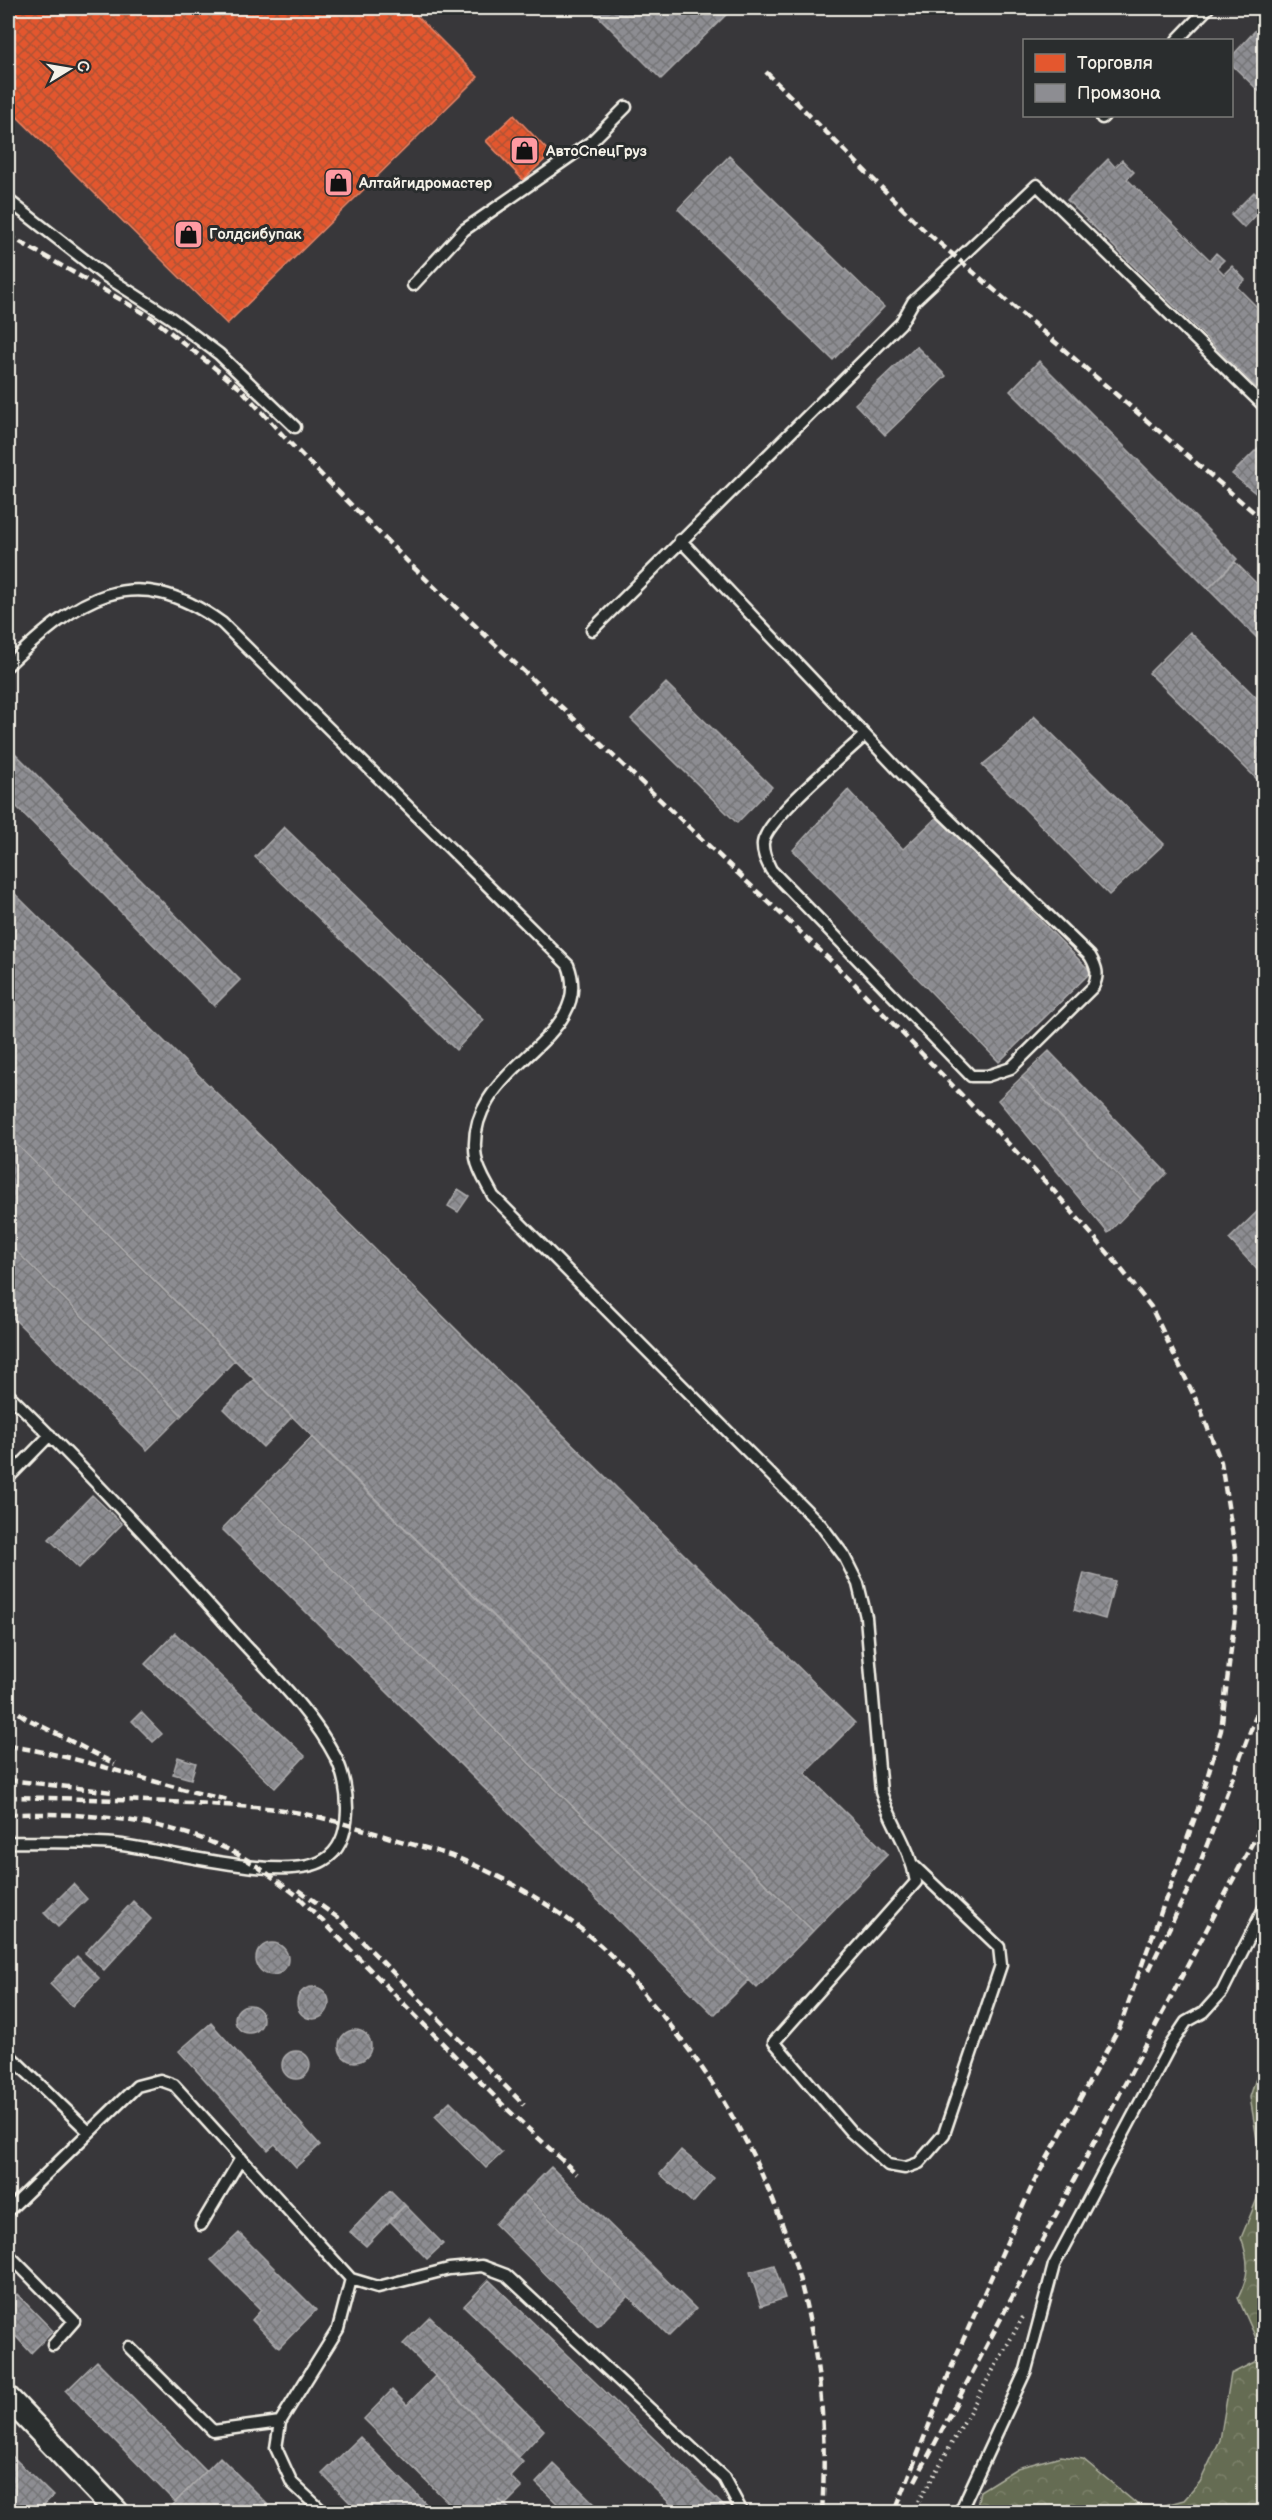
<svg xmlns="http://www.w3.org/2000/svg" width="1272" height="2520" font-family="'Balsamiq Sans',sans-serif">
<defs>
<pattern id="forest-crowns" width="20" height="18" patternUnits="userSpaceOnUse" patternTransform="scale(1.5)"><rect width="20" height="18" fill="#656c52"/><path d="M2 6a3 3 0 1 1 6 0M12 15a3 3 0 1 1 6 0" fill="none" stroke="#7c816b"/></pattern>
<pattern id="shops-cross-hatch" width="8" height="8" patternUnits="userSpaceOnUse" patternTransform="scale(1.5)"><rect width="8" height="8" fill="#e4572e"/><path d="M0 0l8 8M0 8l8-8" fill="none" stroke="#ae5236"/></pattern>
<pattern id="industry-cross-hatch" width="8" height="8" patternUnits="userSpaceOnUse" patternTransform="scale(1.5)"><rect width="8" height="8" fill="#8d8d92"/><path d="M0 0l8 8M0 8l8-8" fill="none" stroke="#757577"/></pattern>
</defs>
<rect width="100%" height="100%" fill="#38373a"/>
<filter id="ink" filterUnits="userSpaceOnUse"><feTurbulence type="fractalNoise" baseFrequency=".0167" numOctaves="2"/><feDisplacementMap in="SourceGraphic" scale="12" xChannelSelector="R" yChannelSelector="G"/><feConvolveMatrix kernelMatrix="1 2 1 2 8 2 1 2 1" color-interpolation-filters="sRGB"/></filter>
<g filter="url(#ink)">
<path fill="url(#forest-crowns)" stroke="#acae9d" stroke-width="1.5" d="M1264 2053V2346L1256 2338 1238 2298C1249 2276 1250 2262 1241 2238L1259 2194 1262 2170 1250 2097Z
M1264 2357V2512H976L980 2491 1017 2468 1061 2456 1083 2459 1137 2504 1158 2507 1184 2500 1200 2482 1220 2440 1231 2374Z"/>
<path fill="url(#shops-cross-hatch)" stroke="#e98566" stroke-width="1.5" d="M8 8H409L478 77 227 324 8 108Z
M514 115 551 154 523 180 486 141Z"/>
<path fill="url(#industry-cross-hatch)" stroke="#acabac" stroke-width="1.5" d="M590 8H733L661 79Z
M1264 21V96L1232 65V56Z
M729 156 884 307 833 360 678 209Z
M1108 159 1115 167 1122 160 1134 172 1127 179 1210 260 1216 253 1224 260 1217 267 1224 274 1232 266 1245 280 1237 287 1264 314V395L1067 200Z
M1254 192 1264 202V207L1244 228 1231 215Z
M916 346 946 376 885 435 855 404Z
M1039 361 1237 559 1208 589 1010 391Z
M1263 443 1264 445V500L1232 474Z
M1235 562 1264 591V645L1208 589Z
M1190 632 1264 705V786L1149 673Z
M666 683 772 787 737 823 631 719Z
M1034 716 1164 844 1109 895 982 765 1014 739Z
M8 746 240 980 214 1006 8 798Z
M848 790 903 849 938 816 1091 972 999 1062 793 850Z
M284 827 484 1020 456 1050 255 857Z
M8 887 855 1723 805 1773 888 1854 813 1931 8 1136Z
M1049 1051 1167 1173 1141 1199 1022 1077Z
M1022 1077 1141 1199 1108 1233 998 1100Z
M8 1136 235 1360 182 1415 8 1243Z
M458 1189 469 1196 458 1212 448 1206Z
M1264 1205V1277L1229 1239Z
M8 1243 182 1415 147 1450 8 1313Z
M254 1379 292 1417 263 1447 224 1409Z
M312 1437 813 1931 757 1988 256 1494Z
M256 1494 749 1980 714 2015 222 1529Z
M92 1495 122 1524 79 1568 49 1539Z
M1084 1573 1115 1581 1105 1619 1074 1610Z
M175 1633 305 1756 275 1788 145 1664Z
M141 1712 162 1734 153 1742 132 1721Z
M178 1757 196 1763 191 1779 173 1774Z
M73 1884 87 1899 58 1927 44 1913Z
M133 1901 151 1919 104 1970 85 1953Z
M256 1959a16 16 0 1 1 32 0a16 16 0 1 1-32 0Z
M77 1956 99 1978 72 2006 50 1984Z
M297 2003a16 16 0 1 1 32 0a16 16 0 1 1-32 0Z
M235 2019a14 14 0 1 1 28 0a14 14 0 1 1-28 0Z
M211 2023 320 2145 296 2167 275 2144 268 2150 179 2051Z
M339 2046a16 16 0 1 1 32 0a16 16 0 1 1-32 0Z
M282 2065a14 14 0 1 1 28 0a14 14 0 1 1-28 0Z
M450 2101 502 2153 486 2168 435 2116Z
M681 2150 714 2178 693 2203 660 2174Z
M551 2167 696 2309 669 2336 524 2194Z
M390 2190 405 2205 366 2246 350 2232Z
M524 2194 628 2296 598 2326 495 2224Z
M405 2205 443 2244 427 2259 389 2220Z
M239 2233 316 2310 279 2348 252 2320 261 2310 211 2260Z
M774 2265 785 2298 761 2306 750 2272Z
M489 2280 730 2512H679L464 2306Z
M17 2294 53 2331 31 2353 8 2328V2304Z
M430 2317 544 2430 518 2458 403 2344Z
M97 2361 206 2471 175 2502 66 2391Z
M435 2376 523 2462 510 2476 522 2488 505 2505 500 2500 488 2512H458L364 2419 392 2390 407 2405Z
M360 2437 434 2512H359L322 2474Z
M8 2452 53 2496 36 2512H8Z
M220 2457 275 2512H174L170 2508Z
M554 2464 603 2512H566L536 2483Z
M500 2500 505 2505 513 2512H488Z"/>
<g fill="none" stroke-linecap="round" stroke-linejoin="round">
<defs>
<path id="service" d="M1177 40 1208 8
M1102 118 1104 116
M8 200 104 275 171 318 219 354 295 427
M413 285 464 230 591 142 626 107
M680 540 906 778 1090 956C1097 968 1099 975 1093 987L1011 1068 987 1076H971L771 870C767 862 762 853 763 843 766 819 844 755 865 735
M592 630 901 323 913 302 1037 185 1264 406
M8 665C77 599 132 558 222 623L568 965C598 1042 461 1066 476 1158 478 1171 487 1184 493 1196L821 1525 844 1556 858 1584 866 1617 881 1792C891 1825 910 1845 916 1882L774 2042 851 2132 888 2165 905 2168 919 2163 944 2134 1001 1965 999 1947 913 1865
M8 1394C86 1470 161 1551 234 1633 270 1673 311 1710 336 1758 350 1786 355 1842 324 1860 285 1884 163 1849 114 1844 79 1841 43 1843 8 1842
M8 1478 50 1435
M8 2054 89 2132
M8 2211 137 2086 160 2080 174 2085 351 2279 378 2287 449 2269 482 2266 506 2275 724 2478 742 2512
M201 2225 241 2158
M8 2254 74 2321 53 2345
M129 2347 213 2431 280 2422
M323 2512 292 2483 276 2448 280 2422 338 2329 351 2279
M960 2512 1026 2370 1054 2265 1170 2046 1186 2022 1204 2012 1222 1992 1264 1908"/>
<path id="minor" d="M8 2398 117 2512"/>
</defs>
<use href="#service" stroke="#f4f1e8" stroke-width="15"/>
<use href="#minor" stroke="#f4f1e8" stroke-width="27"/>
<path stroke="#f4f1e8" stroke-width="4" stroke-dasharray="1.5 4.5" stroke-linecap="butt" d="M913 2512 1023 2317"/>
<use href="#service" stroke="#2a2d2e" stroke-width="10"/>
<use href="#minor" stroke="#2a2d2e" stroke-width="22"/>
<path stroke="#f4f1e8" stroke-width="4.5" stroke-dasharray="9 4.5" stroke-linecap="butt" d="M766 72 923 229 1264 521
M8 235 151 317 241 389 287 440 413 567 848 977 1054 1191 1114 1260 1151 1307 1200 1408 1221 1462 1236 1556V1609L1221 1730 1198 1809 1120 2026 1032 2186 956 2356 895 2512
M8 1705 26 1718 115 1764
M8 1746C83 1756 154 1785 229 1800
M8 1780 112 1792
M8 1797C94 1799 180 1801 266 1808 309 1812 353 1826 394 1839 414 1845 435 1850 455 1857 506 1877 558 1908 600 1945 618 1961 634 1982 650 2001 774 2143 835 2324 822 2512
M8 1814C82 1813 158 1817 227 1849 253 1861 276 1880 299 1897L504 2106 577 2174
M299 1890 341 1920 524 2105
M1149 1970 1197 1871 1264 1695
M915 2481 1264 1821"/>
</g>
</g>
<defs>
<symbol id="shop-square" viewBox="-11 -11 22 22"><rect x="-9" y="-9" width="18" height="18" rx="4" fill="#ff9aa2" stroke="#2a2d2e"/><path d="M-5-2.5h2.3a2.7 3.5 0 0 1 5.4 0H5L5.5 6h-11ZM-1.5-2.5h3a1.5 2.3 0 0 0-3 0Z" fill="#111"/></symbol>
</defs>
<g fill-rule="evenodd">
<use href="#shop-square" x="508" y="134" width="33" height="33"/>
<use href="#shop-square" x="322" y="166" width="33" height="33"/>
<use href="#shop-square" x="172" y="218" width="33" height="33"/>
</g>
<g text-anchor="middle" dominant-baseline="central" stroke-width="6" stroke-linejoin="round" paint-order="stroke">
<g font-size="15" font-weight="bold" fill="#f4f1e8" stroke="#2a2d2e" text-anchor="start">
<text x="546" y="151">АвтоСпецГруз</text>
<text x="359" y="183">Алтайгидромастер</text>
<text x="209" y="234">Голдcибупак</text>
</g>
</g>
<rect width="1272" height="2520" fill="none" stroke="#2a2d2e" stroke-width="30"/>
<rect x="15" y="15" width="1242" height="2490" fill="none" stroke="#f4f1e8" stroke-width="2" filter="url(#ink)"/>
<rect x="1023" y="39" width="210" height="78" fill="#2a2d2e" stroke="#7b7b78" stroke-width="1.5"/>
<rect x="1035" y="54" width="30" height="18" fill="#e4572e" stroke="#7b7b78" stroke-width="1.5"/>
<text x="1077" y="69" font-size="18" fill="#f4f1e8">Торговля</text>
<rect x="1035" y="84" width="30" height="18" fill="#8d8d92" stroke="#7b7b78" stroke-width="1.5"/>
<text x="1077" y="99" font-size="18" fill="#f4f1e8">Промзона</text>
<g transform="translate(69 69) rotate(79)" stroke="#2a2d2e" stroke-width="4.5" paint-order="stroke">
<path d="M0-4.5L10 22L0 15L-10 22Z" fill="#f4f1e8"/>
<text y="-9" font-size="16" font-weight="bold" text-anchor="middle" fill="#f4f1e8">С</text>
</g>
</svg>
